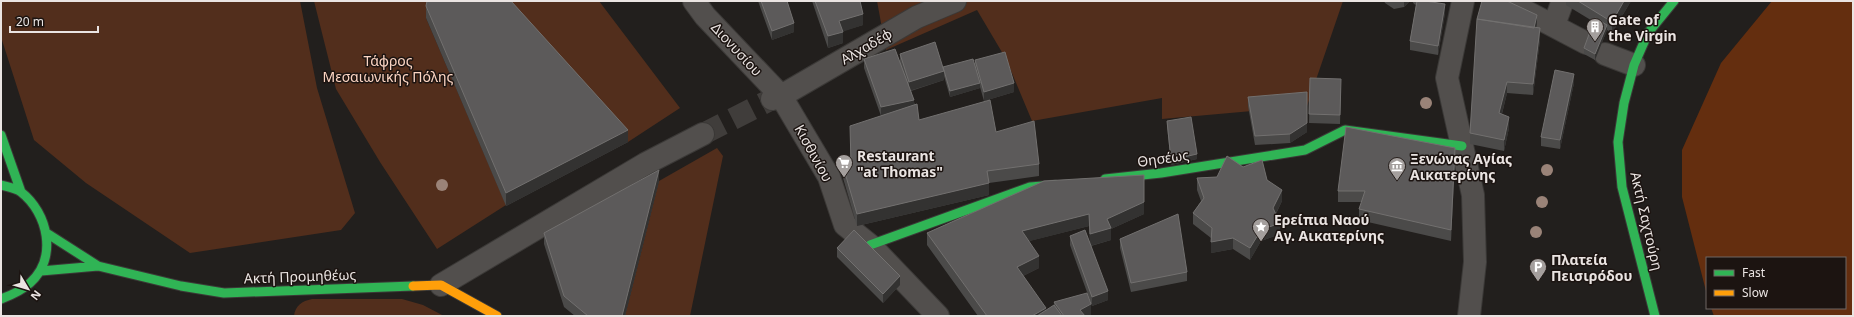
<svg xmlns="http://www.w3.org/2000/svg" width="1854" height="317" font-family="'Noto Sans',sans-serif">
<rect width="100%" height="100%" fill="#221f1d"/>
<path fill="#522e1c" d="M1 1H300L317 88 355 213 341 230 190 253 86 183 34 140 1 37Z
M314 1H430L426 18 506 205 437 249 380 162 336 89Z
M500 1H599L680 108 628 142Z
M877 1H1343L1307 106 1162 119V98L1032 121 1006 59 977 10 886 50Z
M717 148 723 156 690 316H625L659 181Z
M312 299H402L423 305 444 316H294C295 306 302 301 312 299Z"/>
<path fill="#642e0f" d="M1772 1H1853V316H1714L1711 308H1845V258H1707V295L1682 197V150L1721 63Z"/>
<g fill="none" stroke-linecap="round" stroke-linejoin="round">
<path stroke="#403d3b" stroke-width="22" stroke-dasharray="22 11" stroke-linecap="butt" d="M703 134 772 99"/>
<defs>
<path id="street" d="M694 1 705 16 781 96 829 177 845 225 870 245 938 316
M1463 1 1447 78 1473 195 1475 262 1469 316
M1506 1 1586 43
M1554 25 1562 3
M1605 54 1634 65
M772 99 781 96 917 17 955 1
M441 285 645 164 703 134"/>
<path id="fast" d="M1 135 21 192
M1105 179 1161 173 1305 150 1345 130 1462 146
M1 185C8 187 16 188 21 192 48 213 58 258 30 283 21 291 12 295 1 299
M48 234 98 266 181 286 224 293 413 286
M870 245 1030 187 1055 185
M41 271 98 266
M1655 316 1622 187 1618 142 1624 103 1634 65 1648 33 1674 1"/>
<path id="slow" d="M413 286 441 285 497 316"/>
</defs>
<use href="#street" stroke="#3b3937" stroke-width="24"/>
<use href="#fast" stroke="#3b3937" stroke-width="11"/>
<use href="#slow" stroke="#3b3937" stroke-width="11"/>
<use href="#street" stroke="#524f4d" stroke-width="22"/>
<use href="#fast" stroke="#30b455" stroke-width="9"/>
<use href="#slow" stroke="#ff9f0a" stroke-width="9"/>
</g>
<g fill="#9a8378">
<circle cx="1426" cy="103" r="6"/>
<circle cx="1547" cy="170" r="6"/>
<circle cx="442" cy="185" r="6"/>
<circle cx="1542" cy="202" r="6"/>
<circle cx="1536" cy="232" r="6"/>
</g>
<path fill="#4b4a49" d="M758 1H787L794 32 772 40Z
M812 1H860L863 25 843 31V43L828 48Z
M1384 1H1410L1404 7 1394 9 1385 3Z
M1412 1H1435L1434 2 1445 13 1438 55 1410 50V41L1416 5 1414 4Z
M1566 1H1631L1612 33 1607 30 1595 60 1584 54V48L1594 22 1566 5Z
M426 6 628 142 506 206 426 18Z
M1537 24 1536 28 1540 40 1533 95 1507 93 1502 114 1509 128 1504 151 1470 144V133Z
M900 54 943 67 975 63V60L1014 92 984 101 980 87V88L950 97 944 76V80L911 91 919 120 996 132 1039 164V176L989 183V195L857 226 843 178V166L851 164 881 116 864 68V59L900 62Z
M1310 78 1341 88 1340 124 1309 123Z
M1574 83 1560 149 1541 146V137Z
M1248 97 1307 132 1290 143 1255 145 1248 106Z
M1167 121 1197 159 1171 165 1167 126Z
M1455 160 1451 241 1359 220V209L1362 202H1338V191Z
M1243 167 1267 180 1282 201 1276 214 1280 234 1261 241 1250 260 1233 249 1211 253V238L1193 224V213L1201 201 1197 190V178L1217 177Z
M659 181 625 316H575L564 307 544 244V233Z
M1144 187V214L1111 229V240L1091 246 1108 300 1092 306 1070 245V236L1090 242 1089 226 1029 241 1039 268 1023 276 1046 311 1054 305V302L1091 316H978L927 245V233Z
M1120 239 1187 272V281L1131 292 1120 248Z
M837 248 900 285 883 303 837 257Z"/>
<path fill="#333231" d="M1404 1H1410L1404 7Z
M1624 1H1631L1612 33V22Z
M1445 4V13L1438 55V46Z
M863 14V25L839 33V21Z
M1537 15V24L1534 38V29Z
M794 23V32L772 40V31Z
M1607 25V30L1595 60V54Z
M1540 28V40L1533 95V84Z
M843 32V43L828 48V36Z
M944 71V80L909 91V82Z
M1574 74V83L1560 149V140Z
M1507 82V93L1499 125V113Z
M980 83V88L950 97V91Z
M1014 83V92L984 101V92Z
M914 100V109L881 116V107Z
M1509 117V128L1504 151V140Z
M1307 123V132L1290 143V134Z
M628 130V142L506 206V193Z
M1455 148V160L1451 241V230Z
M1197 154V159L1171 165V160Z
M659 170V181L625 316H622Z
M989 183V195L857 226V214Z
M1144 187V214L1111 229V240L1090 246V234Z
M1282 190V201L1273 219V208Z
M1089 214V226L1022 243V231Z
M1280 223V234L1261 241 1250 260V248L1261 230Z
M1233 238V249L1211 253V242Z
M1039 256V268L1017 279V267Z
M900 276V285L883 303V294Z
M1108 291V300L1092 306V297Z
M1091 304V316H1080V310Z
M1046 308V316H1032Z"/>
<path fill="#5c5a5a" stroke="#72706f" d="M427 1H511L628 130 506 193 426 6Z
M761 1H787L794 23 772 31Z
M815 1H860L863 14 839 21 843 32 828 36Z
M1417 1H1425L1445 4 1438 46 1410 41Z
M1482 1H1507L1537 15 1534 28 1477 19Z
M1578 1H1624L1612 22Z
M1595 18 1607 25 1595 54 1584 48Z
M1477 19 1540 28 1533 84 1507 82 1499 113 1509 117 1504 140 1470 133Z
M935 42 944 71 909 82 900 54Z
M895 49 914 100 881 107 864 59Z
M1005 52 1014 83 984 92 975 60Z
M973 59 980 83 950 91 943 67Z
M1555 70 1574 74 1560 140 1541 137Z
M1310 78 1341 79 1340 115 1309 114Z
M1307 92V123L1290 134 1255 136 1248 97Z
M990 100 996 132 1034 121 1039 164 987 171 989 183 857 214 843 166 851 164 850 126 917 104 919 120Z
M1191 117 1197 154 1171 160 1167 121Z
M1346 127 1455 148 1451 230 1359 209 1365 191H1338Z
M1227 156 1243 167 1262 160 1267 180 1282 190 1273 208 1280 223 1261 230 1250 248 1233 238 1211 242 1212 228 1193 213 1204 198 1197 178 1217 177Z
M659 170 622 316H588L564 296 544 233Z
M1144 175V202L1107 219 1111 228 1090 234 1089 214 1022 231 1039 256 1017 267 1046 308 1032 316H987L927 233 1044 181Z
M1178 214 1187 272 1131 283 1120 239Z
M854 230 900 276 883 294 837 248Z
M1085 230 1108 291 1092 297 1070 236Z
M1087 293 1091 304 1080 310 1085 316H1064L1054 302Z
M1054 305 1062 316H1037Z"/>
<defs>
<symbol id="building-pin" viewBox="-11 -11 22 30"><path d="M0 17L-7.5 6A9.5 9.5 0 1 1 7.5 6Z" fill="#a49f9d" stroke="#1c1411"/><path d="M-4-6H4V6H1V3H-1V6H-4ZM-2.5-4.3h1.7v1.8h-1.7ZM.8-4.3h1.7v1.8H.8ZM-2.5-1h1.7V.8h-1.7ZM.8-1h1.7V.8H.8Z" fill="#fff"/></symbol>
<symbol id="supermarket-pin" viewBox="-11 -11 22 30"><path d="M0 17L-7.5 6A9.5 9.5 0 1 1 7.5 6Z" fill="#a49f9d" stroke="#1c1411"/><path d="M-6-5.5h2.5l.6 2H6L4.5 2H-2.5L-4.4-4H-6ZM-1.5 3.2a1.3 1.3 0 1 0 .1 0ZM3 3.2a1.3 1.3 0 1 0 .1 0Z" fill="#fff"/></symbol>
<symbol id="museum-pin" viewBox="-11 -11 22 30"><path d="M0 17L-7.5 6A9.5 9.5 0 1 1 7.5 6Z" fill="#a49f9d" stroke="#1c1411"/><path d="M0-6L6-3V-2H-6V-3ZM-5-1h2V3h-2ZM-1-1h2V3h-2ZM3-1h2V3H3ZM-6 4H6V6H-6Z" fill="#fff"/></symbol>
<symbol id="sight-pin" viewBox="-11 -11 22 30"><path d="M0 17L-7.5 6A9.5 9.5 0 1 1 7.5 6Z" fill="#a49f9d" stroke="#1c1411"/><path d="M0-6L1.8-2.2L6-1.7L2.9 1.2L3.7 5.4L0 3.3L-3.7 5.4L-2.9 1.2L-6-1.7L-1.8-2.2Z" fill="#fff"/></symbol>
<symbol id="parking-pin" viewBox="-11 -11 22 30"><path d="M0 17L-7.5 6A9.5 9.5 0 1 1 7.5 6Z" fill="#a49f9d" stroke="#1c1411"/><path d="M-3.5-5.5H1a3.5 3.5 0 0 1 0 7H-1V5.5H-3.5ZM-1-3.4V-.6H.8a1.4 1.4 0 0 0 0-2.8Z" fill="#fff"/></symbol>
</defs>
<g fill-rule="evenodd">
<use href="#building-pin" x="1585" y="17" width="20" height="27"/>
<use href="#supermarket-pin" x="834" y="153" width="20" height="27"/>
<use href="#museum-pin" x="1387" y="156" width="20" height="27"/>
<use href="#sight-pin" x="1251" y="217" width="20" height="27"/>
<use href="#parking-pin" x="1528" y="257" width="20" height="27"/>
</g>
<g text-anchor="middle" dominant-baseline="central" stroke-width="3" stroke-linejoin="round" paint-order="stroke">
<g font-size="14" font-weight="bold" fill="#eae4e2" stroke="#1c1411" text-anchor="start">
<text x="1608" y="19">Gate of<tspan x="1608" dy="16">the Virgin</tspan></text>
<text x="857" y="155">Restaurant<tspan x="857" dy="16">"at Thomas"</tspan></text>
<text x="1410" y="158">Ξενώνας Αγίας<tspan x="1410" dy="16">Αικατερίνης</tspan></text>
<text x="1274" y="219">Ερείπια Ναού<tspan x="1274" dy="16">Αγ. Αικατερίνης</tspan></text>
<text x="1551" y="259">Πλατεία<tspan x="1551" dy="16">Πεισιρόδου</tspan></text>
</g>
<g font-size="14" fill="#eae4e2" stroke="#1c1411">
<text transform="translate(866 46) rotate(-30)">Αλχαδέφ</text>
<text transform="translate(737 49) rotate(47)">Διονυσίου</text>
<text transform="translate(814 153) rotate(61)">Κισθινίου</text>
<text transform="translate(1163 158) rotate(-8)">Θησέως</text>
<text transform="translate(1647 221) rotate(77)">Ακτή Σαχτούρη</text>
<text transform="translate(300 276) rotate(-2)">Ακτή Προμηθέως</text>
</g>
<g font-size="14" fill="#fcd5c3" stroke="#1c1411">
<text x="388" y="60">Τάφρος<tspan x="388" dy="16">Μεσαιωνικής Πόλης</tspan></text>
</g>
</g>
<rect width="1854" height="317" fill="none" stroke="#eae4e2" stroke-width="4"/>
<rect x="1706" y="257" width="140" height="52" fill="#1c1411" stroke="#6e6765"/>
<rect x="1714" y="270" width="20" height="6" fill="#30b455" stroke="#6e6765"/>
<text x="1742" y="277" font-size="12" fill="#eae4e2">Fast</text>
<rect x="1714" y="290" width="20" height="6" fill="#ff9f0a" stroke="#6e6765"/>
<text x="1742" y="297" font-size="12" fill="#eae4e2">Slow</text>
<g transform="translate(28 289) rotate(128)" stroke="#1c1411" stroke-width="3" paint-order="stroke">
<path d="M0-3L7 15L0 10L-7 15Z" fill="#eae4e2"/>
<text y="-6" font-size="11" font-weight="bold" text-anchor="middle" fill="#eae4e2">N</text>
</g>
<path d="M10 26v6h88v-6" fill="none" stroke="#eae4e2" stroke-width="2"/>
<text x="16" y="26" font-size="12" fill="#eae4e2" stroke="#1c1411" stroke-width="3" paint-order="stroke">20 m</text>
</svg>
